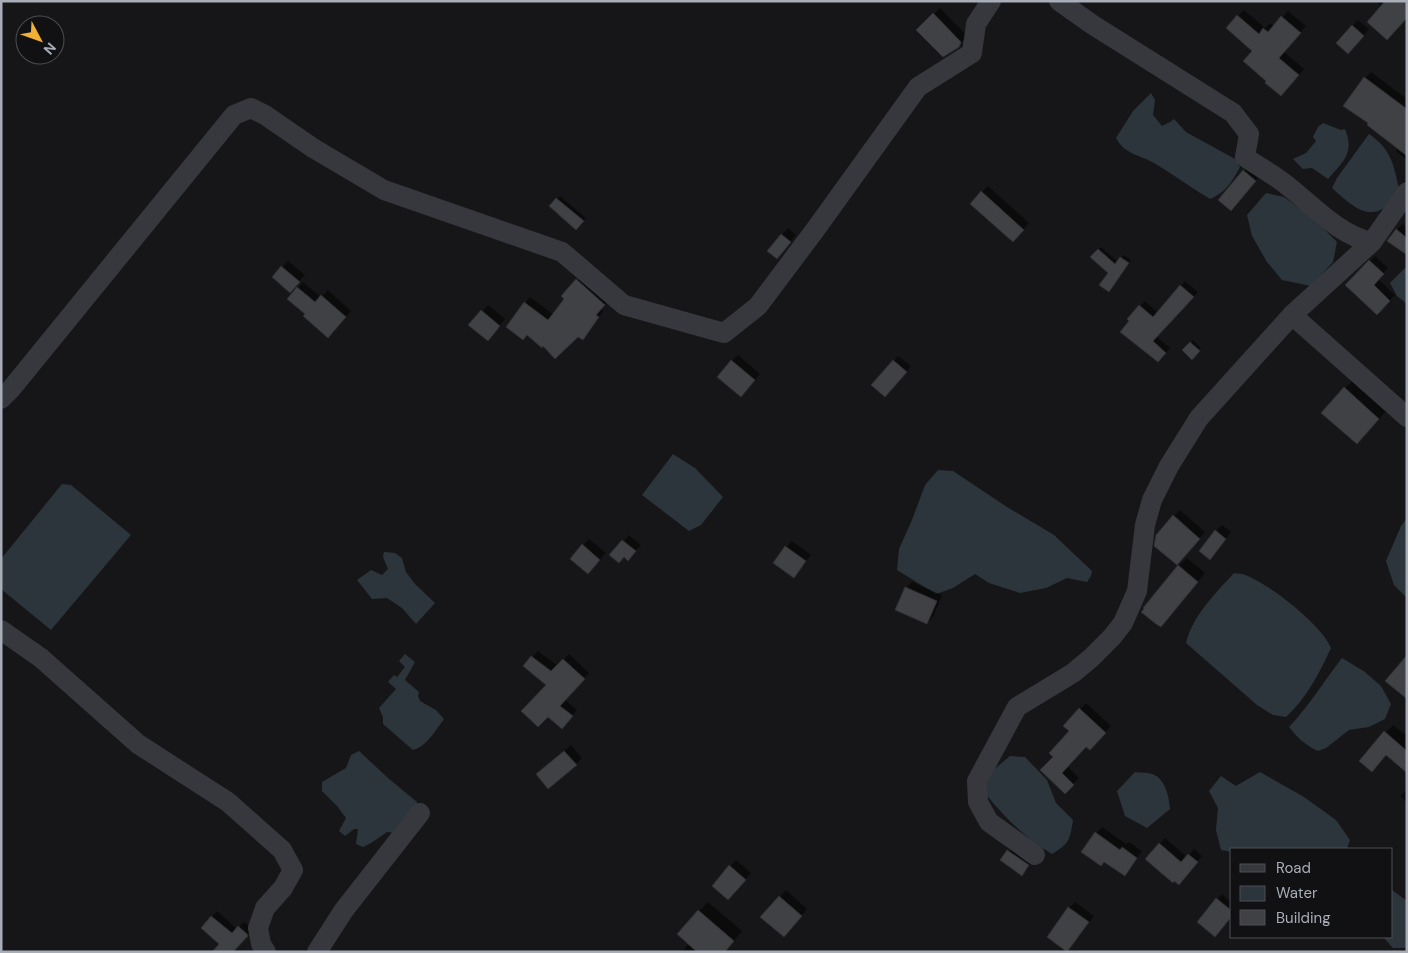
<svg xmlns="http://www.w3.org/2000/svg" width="1408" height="953" font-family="'DM Sans',sans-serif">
<rect width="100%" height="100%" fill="#161618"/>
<path fill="#2c353c" d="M1151 93 1155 100 1153 115 1162 126 1170 122 1174 119 1186 132 1235 159 1240 167C1232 182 1225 193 1210 199 1191 188 1173 174 1154 163 1140 155 1124 154 1116 138L1133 111Z
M1323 123 1341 130 1345 129C1355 153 1343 162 1328 179L1312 168 1303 169 1293 159 1306 153 1316 141 1313 137 1318 127Z
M1369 134C1391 149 1394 165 1399 189 1395 195 1390 204 1384 208 1365 221 1346 200 1332 188L1337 178Z
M1266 193 1284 197 1314 219 1337 242 1333 262 1311 286 1282 280 1267 262 1252 236 1247 215Z
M1407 266V304L1397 296 1390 283Z
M673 454 695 468 723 497 701 525 689 531 642 495Z
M938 470 953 471 1007 507 1054 535 1092 571 1091 576 1087 582 1067 578 1046 588 1020 593 989 583 975 574 953 588 936 594 897 570 899 549 912 520 925 485Z
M62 484 71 485 131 535 51 630 1 589V559Z
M1407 518V598L1394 585 1386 561 1401 526Z
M384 552 395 553 402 558 406 572 415 584 435 603 416 624 402 608 387 598 372 599 357 580 371 570 382 575 388 569 383 557Z
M1234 573C1237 574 1242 573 1245 575 1268 583 1322 625 1331 648 1320 672 1306 699 1286 717L1273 715 1257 705 1186 643C1193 615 1215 594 1234 573Z
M405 654 415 662 405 680 419 692 418 696 420 701 436 710 444 719C436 730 426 747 413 750L383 724V717L379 708 396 689 388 682 394 675 397 677 405 667 399 661Z
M1342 658 1365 672 1381 686 1391 704 1385 719 1369 727 1349 730 1326 748 1318 751C1306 746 1297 737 1289 727 1309 706 1324 681 1342 658Z
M359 751 388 778 417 802V808L396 833 387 832 371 843 363 847 356 844 358 829H354L345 836 339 831 346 818 337 806 322 791V782L346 768 351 755Z
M1010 756 1025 757 1047 780 1056 803 1073 820C1070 840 1069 844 1052 854 1024 837 1004 817 984 792L992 771Z
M1135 772C1140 773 1147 772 1152 774 1165 778 1169 796 1170 809L1147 828 1125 816 1117 791Z
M1260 772 1304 797 1336 820 1350 840 1347 849H1232V852L1221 850 1216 830 1218 808 1209 791 1221 776 1236 786Z
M1392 890 1407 901V946L1405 948H1393L1383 937H1392Z"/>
<path fill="#0007" d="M1376 1H1407L1382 7Z
M940 8 967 36 958 46 918 30Z
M1244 10 1265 28 1270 23 1274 26 1288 11 1306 26 1284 52 1304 69 1287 89 1268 81 1238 16Z
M1358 20 1369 29 1354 46 1352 26Z
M1371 72 1407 99V160L1396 151 1398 148 1365 78Z
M1250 165 1261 174 1236 204 1244 171Z
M988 186 1029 223 1019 235 982 192Z
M560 196 586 218 576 228 551 206Z
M1402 224 1407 227V250L1397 230Z
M788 228 796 235 782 252 768 251Z
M1101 247 1118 262 1124 255 1131 260 1111 288 1110 273 1092 257Z
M1375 256 1388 268 1378 279 1395 295 1377 313 1363 269Z
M288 261 305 275 296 285 274 277Z
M582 275 610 298 601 309 603 311 588 333 543 345 527 334 507 326 530 297 554 315Z
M1185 281 1198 292 1156 336 1170 348 1163 356 1128 319 1145 301 1158 313Z
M303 282 321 297 328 290 351 311 333 331 307 313 298 288Z
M488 305 505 319 494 333 470 325Z
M1193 340 1201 348 1192 358 1184 350Z
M738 355 760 374 747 389 732 361Z
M898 356 911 366 890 391 872 385Z
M1354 379 1388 409 1366 433 1345 388Z
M1180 510 1205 532 1183 558 1174 516Z
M1222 525 1231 532 1216 552V531Z
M629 535 641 545 634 553 624 556 611 555Z
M589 539 606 553 594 567 583 545Z
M792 541 811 555 794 576 786 547Z
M1187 558 1205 573 1169 617 1179 566Z
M912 582 942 595 933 617 927 623 906 588Z
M538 651 558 666 569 654 589 673 565 700 577 710 568 721 548 685 525 666Z
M1086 703 1111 726 1090 749 1086 745 1067 766 1079 778 1065 792 1055 757 1071 731 1065 726Z
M1393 725 1407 736V771L1387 754 1361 761Z
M571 745 582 758 576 764 544 769Z
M1407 789V802L1400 796Z
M1102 827 1126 844 1129 842 1142 851 1125 874 1096 833Z
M1165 838 1187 857 1194 849 1202 856 1184 878 1146 859Z
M1014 845 1035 859 1022 874 1002 860Z
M736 860 751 873 734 892 730 866Z
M786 890 807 909 790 929 762 917Z
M1222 894 1232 903V915L1199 922Z
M708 902 742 931 725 952H682L689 943 699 911Z
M1075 902 1094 916 1073 944 1069 908Z
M217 911 237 929 244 922 252 928V930L232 952 202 928Z"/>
<path fill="#404145" stroke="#303034" d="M1385 1H1407V18L1387 40 1367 22Z
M933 13 961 42 959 47 943 57 916 30Z
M1237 15 1259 34 1263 28 1268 32 1281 16 1301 33 1279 58 1299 75 1281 96 1265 83 1266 81 1243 61 1252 51 1226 28Z
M1352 25 1364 36 1348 54 1336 43Z
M1364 77 1407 109V156L1367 125 1368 123 1343 106Z
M1243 170 1256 181 1231 211 1218 200Z
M981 191 1024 230 1013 242 970 204Z
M556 198 584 221 576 230 549 206Z
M1396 229 1407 238V255L1387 241Z
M781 234 791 242 777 259 767 251Z
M1098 249 1115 264 1120 257 1129 263 1109 292 1099 285 1108 273 1090 257Z
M1369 260 1384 274 1374 285 1390 301 1377 315 1345 285Z
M281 266 300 282 290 293 272 277Z
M576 279 605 305 596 315 599 317 583 340 578 337 555 359 543 346 542 348 527 335 523 340 506 327 524 302 548 320 564 299 561 296Z
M1180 285 1194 297 1153 341 1166 353 1158 362 1120 332 1129 321 1127 319 1139 305 1153 317Z
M297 287 315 302 321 295 346 317 328 338 303 316 305 314 287 299Z
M481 310 500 326 488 341 468 325Z
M1190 342 1200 351 1192 360 1182 350Z
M731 360 755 380 741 397 717 377Z
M893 360 907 372 885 397 871 385Z
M1344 387 1379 419 1357 444 1321 413Z
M1173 515 1200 539 1177 565 1154 546 1156 535Z
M1215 530 1226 539 1210 560 1199 551Z
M622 540 636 551 628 561 624 557 619 563 609 555Z
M582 544 600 560 588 574 570 559Z
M785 546 806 561 794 578 773 563Z
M1178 565 1198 582 1161 627 1156 624 1141 612 1144 609 1143 608Z
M905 587 937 601 927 624 895 610Z
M1407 655V699L1385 681Z
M531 656 551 671 563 659 585 679 560 706 573 716 562 729 548 717 538 727 521 711 546 685 523 666Z
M1079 708 1106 733 1090 750 1086 747 1062 773 1074 785 1065 794 1040 770 1053 757 1049 753 1069 731 1063 726Z
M1384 731 1407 751V773L1386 755 1372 772 1359 761Z
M564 751 577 765 548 789 536 774Z
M1095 832 1120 850 1122 847 1137 858 1125 876 1104 862 1101 866 1081 852Z
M1159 843 1181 862 1188 854 1198 862 1179 885 1174 881 1173 883 1145 859Z
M1007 850 1029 865 1022 876 1000 860Z
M729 865 746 880 728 900 712 886Z
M779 896 802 916 784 937 760 917Z
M1216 898 1232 911V916L1215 937 1197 922Z
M1068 907 1089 922 1067 952 1047 937Z
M698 910 734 941 725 952H697L677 934Z
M211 916 232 933 238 926 247 934 248 936 233 952H212L219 944 201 928Z"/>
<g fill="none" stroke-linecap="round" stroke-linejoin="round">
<path stroke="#37383d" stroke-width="20" d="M1059 1 1093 25 1233 113 1249 134 1245 157C1256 165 1269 172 1280 180 1308 200 1338 236 1372 242L1407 192
M1292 315 1407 417
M1 399 11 389 234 115 251 108 265 115 313 148 384 190 562 252 624 305 724 333 758 306 815 230 918 87 972 53 976 24 991 1
M1 630 41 658 138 744 228 802 282 850 293 870 283 888 265 908 258 928 261 944 266 952
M1035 855 989 822 978 802 977 781 1004 731 1017 707 1073 673 1091 658 1112 637 1123 623 1137 591 1145 525 1152 500 1169 466 1199 418 1292 315 1372 242
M317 952 344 910 420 813"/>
</g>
<rect width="1408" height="953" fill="none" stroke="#a8adb8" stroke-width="5"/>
<rect x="1230" y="848" width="162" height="90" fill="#111113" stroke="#4d4f55"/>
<rect x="1240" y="864" width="25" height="8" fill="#37383d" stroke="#4d4f55"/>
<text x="1276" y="873" font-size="15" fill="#a8adb8">Road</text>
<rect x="1240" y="886" width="25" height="15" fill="#2c353c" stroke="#4d4f55"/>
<text x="1276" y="898" font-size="15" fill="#a8adb8">Water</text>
<rect x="1240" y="910" width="25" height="15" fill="#404145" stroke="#4d4f55"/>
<text x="1276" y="923" font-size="15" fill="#a8adb8">Building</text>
<g transform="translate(40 40) rotate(131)"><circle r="24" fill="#111113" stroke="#4d4f55"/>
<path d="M0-4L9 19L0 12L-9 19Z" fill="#f2b134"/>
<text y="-8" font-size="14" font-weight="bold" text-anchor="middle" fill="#a8adb8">N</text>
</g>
</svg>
